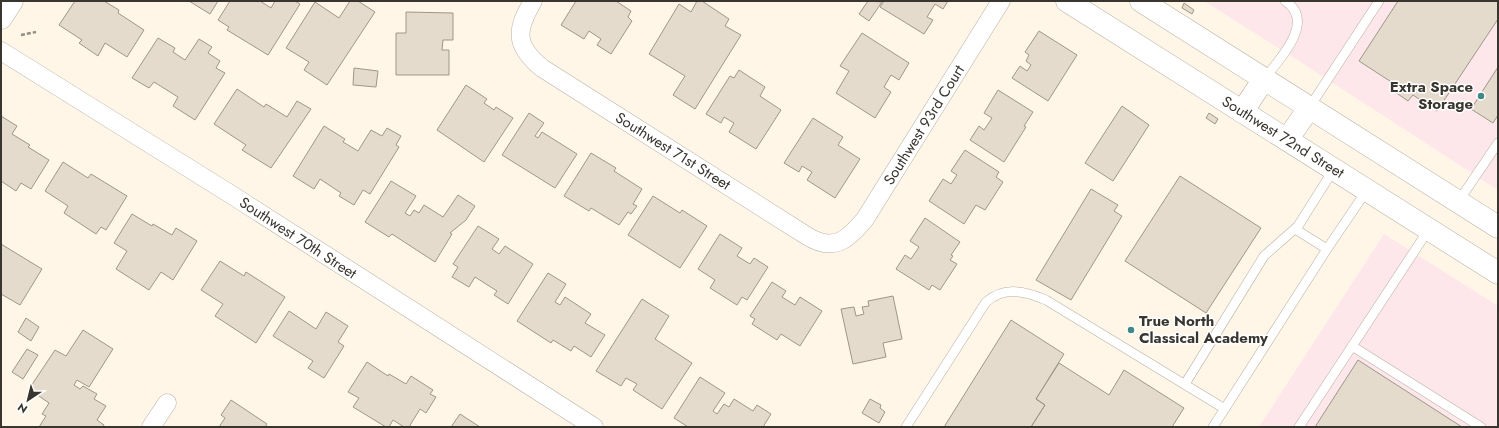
<svg xmlns="http://www.w3.org/2000/svg" width="1499" height="428" font-family="Jost,sans-serif">
<rect width="100%" height="100%" fill="#fff6e7"/>
<path fill="#fde7eb" d="M1204 1H1498V190L1299 61Z
M1384 234 1498 306V427H1259Z"/>
<path fill="#e4dbcd" stroke="#9e9789" d="M75 1H104L119 10 118 13 144 30 127 57 105 43 98 56 79 43 82 40 59 25Z
M189 1H218L210 14Z
M230 1H260L271 8 275 1H295L300 4 268 55 227 30 229 27 218 20Z
M350 1H358L375 12 327 85 304 70 309 62 286 48 315 2 339 18Z
M576 1H616L631 11 628 17 632 21 611 54 597 45 601 39 589 31 584 39 561 25Z
M697 1H702L729 19 725 26 741 35 695 109 673 95 685 76 649 54 679 4 691 12Z
M868 1 882 2 869 21 859 14Z
M884 1H948L943 9 935 4 927 17 933 20 924 34 880 7Z
M1398 1H1498V19L1437 111 1413 95 1408 101 1395 92 1399 87 1359 61Z
M1184 3 1194 10 1192 14 1182 8Z
M406 12 453 13V40H443L442 50H449V75H396V33H406Z
M1039 31 1077 55 1048 101 1012 78 1020 66 1027 71 1031 65 1026 61 1029 55 1025 52Z
M862 33 909 63 899 80 891 75 884 87 891 92 875 118 836 93 849 71 840 66Z
M158 38 175 48 173 52 185 60 199 39 212 47 208 53 220 61 216 68 225 73 195 120 173 106 178 97 154 82 149 88 132 78Z
M1498 67V115L1493 123 1471 109Z
M354 68 378 71 376 87 353 85Z
M739 70 765 87 760 96 781 110 756 149 729 132 734 123 724 117 721 123 706 114 730 76 734 78Z
M466 85 487 99 484 103 494 110 496 107 513 118 484 162 437 130Z
M237 89 264 107 266 104 287 117 297 101 311 109 271 168 242 150 246 145 214 124Z
M998 90 1033 112 1024 126 1026 127 1004 162 970 140 979 126 984 130 992 118 984 113Z
M1122 106 1149 125 1113 181 1085 163Z
M529 113 544 123 535 136 538 138 542 132 577 154 555 188 502 155Z
M1209 113 1218 119 1215 124 1206 118Z
M1 116 17 126 12 134 30 145 28 147 49 160 31 189 21 183 16 191 1 181Z
M813 118 843 137 838 145 860 159 835 198 807 180 812 172 802 166 799 172 784 163Z
M324 126 345 139 343 142 358 151 371 130 382 136 387 128 401 136 396 145 399 147 370 194 363 190 354 205 339 196 341 193 320 179 314 189 293 176Z
M965 150 999 172 996 177 1003 182 985 210 976 205 964 224 929 201 943 179 951 184 957 175 951 171Z
M591 153 616 168 614 171 642 189 633 204 637 206 631 214 628 212 619 225 591 208 589 211 564 196Z
M63 162 88 178 91 174 127 196 106 230 101 227 96 234 64 213 68 206 45 191Z
M1180 176 1261 228 1206 313 1125 261Z
M391 181 416 196 405 213 410 216 414 210 419 213 424 205 443 217 458 195 475 206 466 220 450 233 452 234 435 262 392 234 389 237 365 222Z
M1091 189 1118 205 1114 211 1122 216 1071 300 1036 280Z
M653 196 680 213 682 210 707 226 680 268 628 235Z
M132 214 152 226 153 224 172 235 176 228 197 241 173 280 161 272 149 290 116 269 127 251 114 243Z
M925 218 960 242 951 255 953 256 950 260 957 264 940 290 932 285 929 290 896 269 905 255 911 259 919 247 910 241Z
M478 226 499 239 492 249 499 254 505 246 533 264 508 304 494 295 497 291 475 277 469 287 452 277 458 267 453 264Z
M720 234 742 248 737 256 750 264 754 258 768 267 747 300 742 297 737 305 710 288 715 280 698 269Z
M1 244 42 269 20 305 1 294Z
M220 261 244 276 246 272 285 297 256 343 215 316 223 304 201 290Z
M548 273 566 284 555 302 560 305 565 297 591 314 585 323 605 335 591 357 574 346 571 351 553 340 551 343 517 321Z
M772 282 786 291 782 297 795 305 800 297 822 311 800 346 781 334 777 340 752 324 755 319 750 316Z
M893 296 902 339 883 343 886 357 853 364 841 309 854 307 856 316 864 314 862 307 869 306 868 301Z
M642 299 669 316 655 339 692 363 662 409 633 390 637 384 626 378 621 386 596 371Z
M289 311 316 329 326 312 348 326 338 342 344 346 324 378 308 368 313 361 273 336Z
M26 318 39 327 31 341 18 332Z
M1011 320 1064 354 1036 399 1045 405 1031 427H944Z
M83 330 113 349 89 387 77 380 74 385 80 389 83 386 97 394 94 399 106 406 97 420 104 425 103 427H39L46 416 42 414 49 403 29 389 55 350 66 356Z
M27 349 38 355 23 379 12 372Z
M1358 360 1462 427H1315Z
M367 362 388 376 389 374 406 384 411 376 433 390 430 394 436 397 426 413 420 409 409 427H404L393 420 389 427H386L353 407 359 398 348 392Z
M1059 363 1109 395 1124 370 1184 408 1172 427H1031L1045 405 1036 399Z
M700 377 725 393 713 411 717 414 724 404 729 407 734 399 753 411 757 405 771 414 763 427H688L674 418Z
M870 399 881 405 880 408 885 412 879 423 862 413Z
M231 400 267 424 265 427H219L225 418 221 415Z
M460 414 480 427H451Z"/>
<g fill="none" stroke-linecap="round" stroke-linejoin="round">
<defs>
<path id="service" d="M1264 79C1279 60 1317 21 1285 1
M1309 108 1379 1
M1458 202 1498 143
M1295 229 1327 249
M1352 346 1481 427
M1185 384 1264 256 1298 226 1334 169
M906 427 986 302C1005 286 1025 291 1046 300L1225 409
M1213 427 1327 249 1367 190
M1299 427 1429 229"/>
<path id="minor" d="M533 1C516 30 514 45 542 68L807 236C833 252 847 241 865 219L1001 1
M1 51 235 197 594 427
M151 427 167 403"/>
<path id="tertiary" d="M1 18 12 1"/>
<path id="secondary" d="M1067 1 1498 273
M1141 1 1498 227
M1242 112 1264 79
M1287 140 1309 108"/>
</defs>
<use href="#service" stroke="#b7afa2" stroke-width="10"/>
<use href="#minor" stroke="#b7afa2" stroke-width="19"/>
<use href="#tertiary" stroke="#b7afa2" stroke-width="23"/>
<use href="#secondary" stroke="#b7afa2" stroke-width="23"/>
<path stroke="#938d83" stroke-width="2.5" stroke-dasharray="4 2" stroke-linecap="butt" d="M21 35 36 32"/>
<use href="#service" stroke="#fff" stroke-width="9"/>
<use href="#minor" stroke="#fff" stroke-width="18"/>
<use href="#tertiary" stroke="#fff" stroke-width="22"/>
<use href="#secondary" stroke="#fff" stroke-width="22"/>
</g>
<g fill="#408888" stroke="#fff" stroke-width="1.5">
<circle cx="1481" cy="96" r="4"/>
<circle cx="1131" cy="330" r="4"/>
</g>
<g text-anchor="middle" dominant-baseline="central" stroke-width="3" stroke-linejoin="round" paint-order="stroke">
<g font-size="15" font-weight="bold" fill="#393630" stroke="#fff" text-anchor="end">
<text x="1473" y="87">Extra Space<tspan x="1473" dy="17">Storage</tspan></text>
<text x="1139" y="321" text-anchor="start">True North<tspan x="1139" dy="17">Classical Academy</tspan></text>
</g>
<g font-size="15" fill="#393630" stroke="#fff">
<text transform="translate(924 125) rotate(-58)">Southwest 93rd Court</text>
<text transform="translate(1283 137) rotate(32)">Southwest 72nd Street</text>
<text transform="translate(673 151) rotate(32)">Southwest 71st Street</text>
<text transform="translate(298 238) rotate(33)">Southwest 70th Street</text>
</g>
</g>
<rect width="1499" height="428" fill="none" stroke="#393630" stroke-width="4"/>
<g transform="translate(28 400) rotate(215)" stroke="#ffffff" stroke-width="3" paint-order="stroke">
<path d="M0-3L7 15L0 10L-7 15Z" fill="#393630"/>
<text y="-6" font-size="11" font-weight="bold" text-anchor="middle" fill="#393630">N</text>
</g>
</svg>
